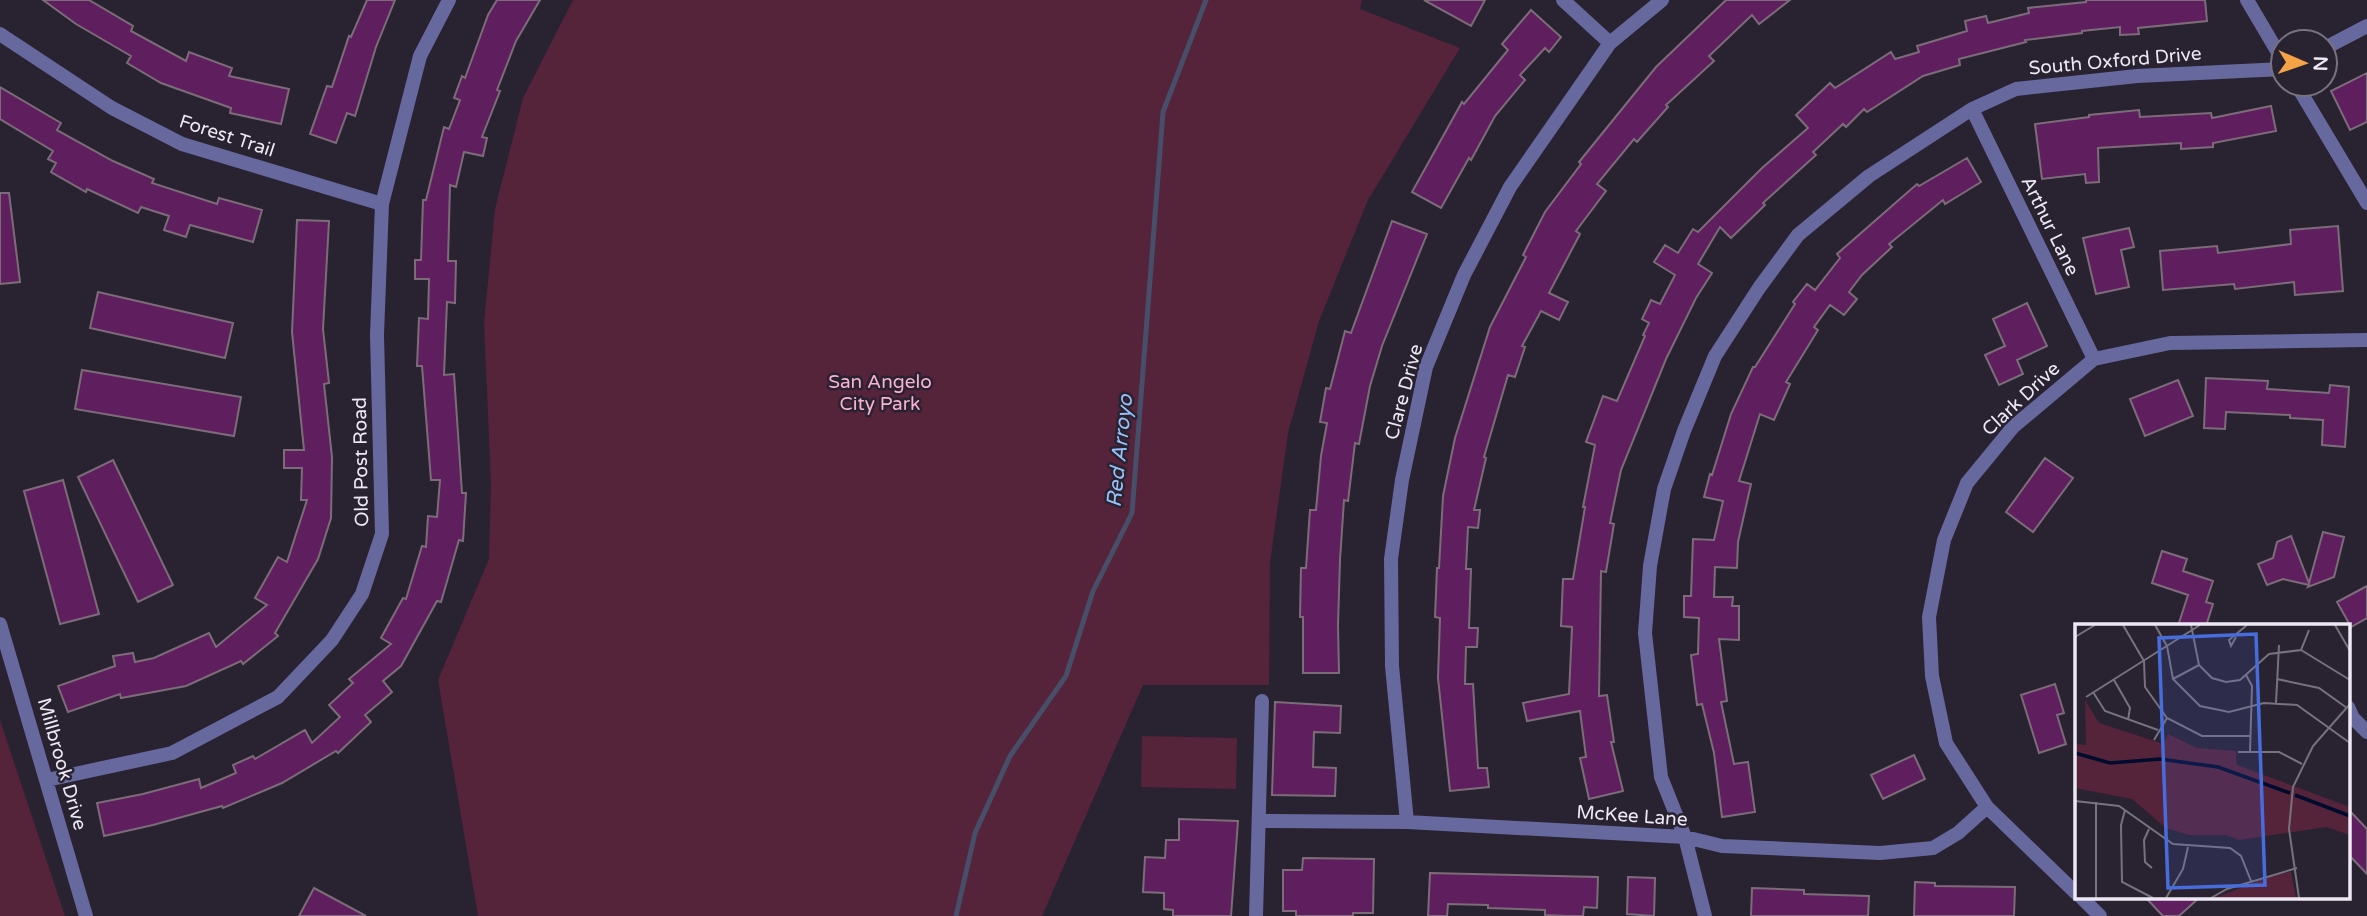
<svg xmlns="http://www.w3.org/2000/svg" width="2367" height="916" font-family="'Varela Round',sans-serif">
<rect width="100%" height="100%" fill="#292231"/>
<path fill="#55233a" d="M573 0H1362L1360 9 1460 48 1368 200 1319 321 1288 433 1270 563 1269 685H1143L1042 916H478L438 680 489 559 491 483 484 323 495 209 523 98Z
M0 720 65 916H0Z
M1142 736 1237 738 1236 789 1141 787Z"/>
<g fill="none" stroke-linecap="round" stroke-linejoin="round">
<path stroke="#474e69" stroke-width="5" d="M956 916 975 833 1010 756 1066 676 1093 591 1132 513 1163 112 1206 0"/>
</g>
<path fill="#5f1e5d" stroke="#7c6c7a" stroke-width="2" d="M43 0H89L133 26 131 31 186 61 189 52 232 68 229 76 289 89 281 124 230 113 231 108 161 83 127 63 131 56 76 24Z
M367 0H395L376 47 355 116 347 113 336 143 310 134 327 86 332 87 349 36 351 37Z
M497 0H540L516 41 497 90 500 91 482 137 487 138 483 156 464 152 456 187 450 185 448 261H456L455 303 447 302 444 375 454 374 462 493H466L463 541 459 540 441 602 437 601 401 666 383 681 392 692 365 715 371 722 338 753 336 751 282 783 223 808 222 806 153 825 104 836 97 803 143 794 199 779 201 788 236 773 233 765 253 756 255 759 305 730 312 743 340 717 329 705 353 683 349 679 391 644 381 638 403 598 406 599 422 546 426 547 428 516 437 517 440 480H431L422 366H417L419 318 428 319 429 279H415V260H421L423 200H426L444 127 449 129 460 100 454 98 462 76 465 78 488 15Z
M1424 0H1485L1471 26Z
M1726 0H1790L1759 24 1752 15 1709 56 1714 61 1666 105 1668 107 1637 142 1634 139 1597 184 1606 191 1576 231 1580 234 1549 293 1568 302 1559 320 1541 311 1522 346 1525 347 1515 377 1508 375 1484 457 1486 458 1474 510H1480L1478 528 1468 527 1466 569H1471L1469 628H1478L1477 647H1466L1465 684H1473L1478 768H1487L1489 787 1450 791 1438 678 1440 618 1435 617 1437 568H1439L1443 496 1455 438 1490 327 1526 257 1523 255 1545 212 1581 164 1579 162 1656 67Z
M2086 0H2205L2207 21 2138 28 2139 34 2120 35V27L2082 31V33L2025 40 2026 42 1959 59 1960 65 1923 76 1867 112 1864 109 1846 127 1843 124 1813 152 1816 155 1763 203 1765 205 1731 238 1720 227 1698 264 1712 273 1696 298 1666 359 1621 470 1610 523 1614 524 1606 572 1601 571 1599 696 1607 695 1614 742H1611L1623 791 1589 799 1580 758 1586 757 1580 711 1527 721 1523 703 1569 694 1572 627 1561 626 1563 579H1573L1585 507H1583L1595 445 1586 442 1603 396 1617 401 1645 336 1643 335 1649 323 1642 319 1651 300 1660 304 1675 275 1654 262 1665 245 1678 253 1693 229 1698 232 1762 168 1808 128 1796 115 1830 83 1835 88 1891 52 1895 59 1919 52 1917 46 1967 31 1965 21 1986 16 1988 23 2029 13 2028 8 2086 2Z
M1531 10 1561 37 1549 52 1545 48 1520 75 1525 80 1495 116 1471 160 1469 158 1441 208 1412 192 1462 102 1464 104 1508 50 1502 44Z
M2367 73V122L2350 130 2331 91Z
M0 87 61 123 57 130 113 161 154 179 152 183 217 204 219 198 262 210 253 242 190 225 186 237 164 230 169 216 141 207 138 213 87 189 86 192 51 172 56 163 48 159 53 151 0 119Z
M2271 106 2276 131 2213 143V147L2181 149V143L2098 148 2099 182 2086 183 2085 174 2042 179 2035 124 2089 117V115L2139 110 2140 117 2211 113 2212 118Z
M1967 158 1981 182 1945 204 1943 200 1889 244 1892 247 1862 275 1849 292 1857 299 1844 315 1830 305 1814 327 1818 330 1786 382 1790 384 1774 420 1760 414 1739 481 1751 484 1738 542 1737 568 1715 567 1714 597H1733L1732 606H1739V640L1719 639 1727 701 1721 702 1734 764 1748 762 1755 812 1722 817 1714 753 1702 704 1697 705 1691 655 1698 654 1699 618 1684 617V596H1691L1693 539 1714 540 1723 501 1704 497 1710 474 1712 475 1731 414 1753 367H1755L1795 304 1793 302 1807 284 1815 290 1840 258 1837 254 1917 184 1919 186Z
M0 193H9L20 282 0 284Z
M297 220 329 221 323 329 329 383 324 384 332 457 331 518 318 559 275 633 278 636 243 664 241 661 186 686 121 698 120 694 68 712 58 686 115 666 113 656 133 653 135 662 154 658 209 633 216 647 267 605 255 598 278 557 287 562 307 500H301L302 468H284V450H304L292 332Z
M1392 221 1427 234 1382 346 1370 386 1359 444 1355 443 1348 501 1344 500 1340 560 1338 625 1339 673H1303V617H1300L1301 568H1306L1310 510H1316L1321 456 1327 423 1320 422 1326 388 1330 389 1345 331 1351 333Z
M2338 226 2343 291 2295 295 2294 282 2235 289 2234 284 2163 290 2160 251 2217 246 2218 253 2291 244 2290 230Z
M2129 228 2134 247 2121 250 2129 287 2096 294 2083 238Z
M98 292 233 323 225 358 90 328Z
M2027 303 2047 346 2017 360 2023 374 1999 385 1985 355 2005 346 1993 319Z
M82 370 241 397 234 436 75 409Z
M2206 378 2268 381 2267 389 2329 393 2330 385 2349 387 2345 447 2322 445 2323 420 2290 418V415L2226 412 2225 429 2204 428Z
M2178 380 2193 416 2145 436 2130 399Z
M2045 458 2073 478 2033 532 2006 512Z
M113 460 173 585 138 602 78 477Z
M63 480 99 614 60 624 24 491Z
M2323 532 2344 537 2334 577 2308 587 2309 585 2283 579 2267 585 2258 564 2273 558 2277 542 2291 536 2309 583Z
M2162 551 2187 559 2183 571 2213 581 2206 602 2213 604 2206 626H2178L2188 595 2152 583Z
M2367 586V618L2351 627 2337 602Z
M2055 684 2064 713 2057 715 2066 744 2039 753 2021 695Z
M1275 702 1341 706 1340 733 1314 732 1313 767 1336 768 1335 796 1272 795Z
M1914 755 1925 779 1883 799 1871 775Z
M2348 809 2367 829V874L2348 854Z
M1179 819 1238 821 1231 916H1173V910L1164 909V893L1143 892 1145 857 1165 858 1166 840H1179Z
M1303 858 1374 859 1373 913H1353V916H1296V911H1283V870H1302Z
M1430 873 1598 877 1597 908 1584 907 1583 916H1568L1545 915V910L1488 908V905L1448 904 1447 916H1428Z
M1628 877 1655 878 1654 916 1627 914Z
M1915 882 1935 883V886L2015 887 2014 916H1914Z
M314 888 366 916H299Z
M1752 888 1804 890V894L1869 896 1868 916H1751Z
M2145 897H2200L2179 916H2163Z"/>
<g fill="none" stroke-linecap="round" stroke-linejoin="round">
<path stroke="#66689e" stroke-width="14" d="M1563 0 1610 43
M2247 0 2283 61
M0 34 112 108 182 144 382 204
M2325 48 2367 26
M2296 84 2367 203
M1972 109 2094 359
M0 624 86 916
M2348 707 2353 718 2367 732
M47 780 172 753 278 697 332 640 362 594 382 534 377 335 382 204 420 56 449 0
M1259 821 1407 822 1685 837 1722 846 1880 853 1933 848 1958 833 1987 807
M1407 822 1392 666 1391 559 1402 480 1426 367 1464 275 1510 187 1610 43 1662 0
M2076 893 1987 807 1946 743 1932 676 1929 617 1944 540 1967 483 2013 427 2094 359 2170 343 2367 340
M2081 897 2100 916
M1256 916 1262 701
M1705 916 1685 837 1661 777 1645 633 1650 566 1664 489 1684 431 1715 356 1759 288 1798 235 1869 176 1972 109 2016 89 2137 76 2283 69"/>
</g>
<g text-anchor="middle" dominant-baseline="central" stroke-width="5" stroke-linejoin="round" paint-order="stroke">
<g font-size="19" fill="#ede9f3" stroke="#292231">
<text transform="translate(2115 61) rotate(-5)">South Oxford Drive</text>
<text transform="translate(227 136) rotate(18)">Forest Trail</text>
<text transform="translate(2050 226) rotate(64)">Arthur Lane</text>
<text transform="translate(1404 392) rotate(-75)">Clare Drive</text>
<text transform="translate(2021 399) rotate(-43)">Clark Drive</text>
<text transform="translate(361 462) rotate(-91)">Old Post Road</text>
<text transform="translate(62 764) rotate(74)">Millbrook Drive</text>
<text transform="translate(1632 816) rotate(4)">McKee Lane</text>
</g>
<g font-size="19" fill="#fbb2d0" stroke="#292231">
<text x="880" y="382">San Angelo<tspan x="880" dy="22">City Park</tspan></text>
</g>
<g font-size="21" font-style="italic" fill="#98c1fa" stroke="#292231">
<text transform="translate(1120 451) rotate(-84)">Red Arroyo</text>
</g>
</g>
<g transform="translate(2075 624)">
<rect width="275" height="275" fill="#292231"/>
<path d="M10 76 24 99 89 120 93 110 122 124 161 127 162 141 275 183V211L251 203 164 216 151 211H114L91 204 57 175 0 164V120L11 121ZM216 248 221 274H140L198 251Z" fill="#55233a"/>
<path fill="none" stroke="#000c2e" stroke-width="3.5" d="M0 129 35 139 85 135 143 143 215 169M220 171 275 192"/>
<path fill="none" stroke="#77727f" stroke-width="2" d="M48 1 69 37 70 63 92 94 127 112H175M80 1 92 22 98 55 125 82 154 88 189 79 222 81 275 119M116 1 124 41 137 54 151 58 165 56 194 30 226 26 234 6M260 1 275 27M0 13 20 1M161 13 156 22 154 16 172 1M226 26 275 56M171 51 177 62 175 128M98 55 124 41M202 55 244 64 272 84M39 56 55 84 53 96M18 68 30 87 83 106M11 73 125 1M201 79 204 21M79 116 92 94M163 128H204L227 140M0 177 44 182 98 220 155 224 166 232 176 257M50 186 46 201 47 258 78 274M74 205 69 216 70 238 77 244M21 274V178M91 274 108 245 113 223M136 274 152 265 222 244M224 274 214 205 218 163 238 122 275 80"/>
<path fill="#476ddd" fill-opacity="0.15" stroke="#476ddd" stroke-width="3.5" d="M181 10 190 261 93 264 84 14Z"/>
<rect width="275" height="275" fill="none" stroke="#ede9f3" stroke-width="3.5"/>
</g>
<g transform="translate(2304 63) rotate(92)"><circle r="33" fill="#292231" stroke="#77727f" stroke-width="2"/>
<path d="M0-5L12 26L0 18L-12 26Z" fill="#f6a246"/>
<text y="-10" font-size="19" font-weight="bold" text-anchor="middle" fill="#ede9f3">N</text>
</g>
</svg>
